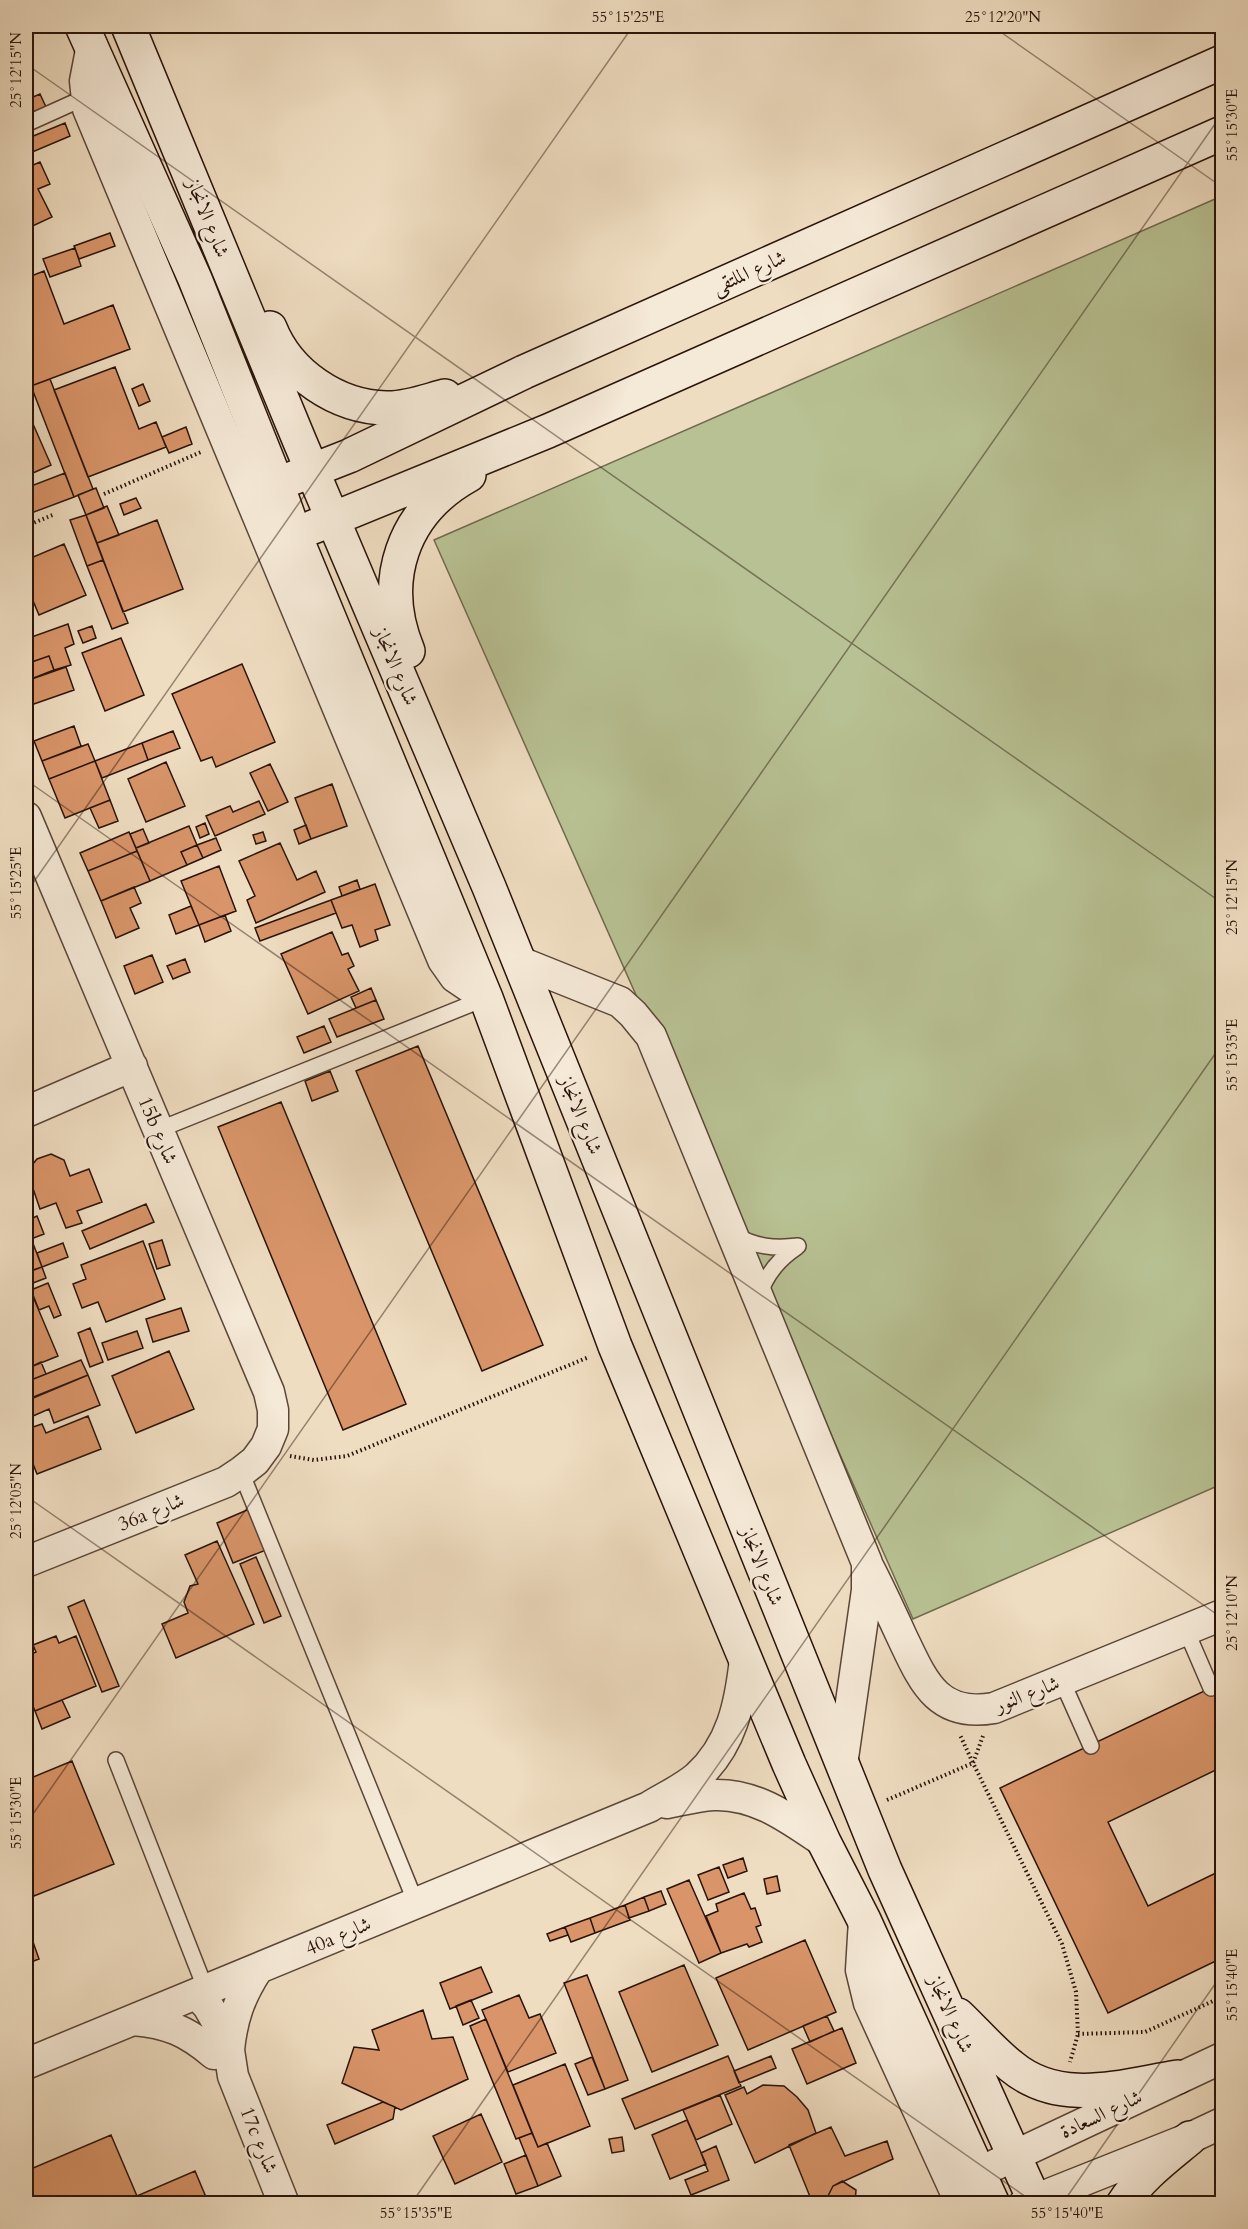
<svg xmlns="http://www.w3.org/2000/svg" width="1248" height="2229" font-family="Cardo,Amiri,serif">
<rect width="100%" height="100%" fill="#efddc1"/>
<filter id="stains"><feTurbulence type="fractalNoise" baseFrequency=".00333" numOctaves="4"/><feColorMatrix values="0 0 0 0 .2 0 0 0 0 .09 0 0 0 0 .02 0 0 0 .5 -.17"/></filter>
<radialGradient id="worn" r=".72"><stop offset=".6" stop-color="#630" stop-opacity="0"/><stop offset="1" stop-color="#630" stop-opacity=".3"/></radialGradient>
<path fill="#b8c193" stroke="#706a4e" stroke-width="1.5" d="M1222 196V1484L913 1619 434 540Z"/>
<path fill="#d99569" stroke="#29130a" stroke-width="1.5" d="M26 70 30 86 26 88Z
M40 94 46 107 27 114 26 100Z
M65 123 70 136 30 153 26 139Z
M40 162 50 184 38 189 52 217 26 229V168Z
M110 233 115 246 79 259 74 246Z
M75 248 81 266 50 277 43 259Z
M44 271 64 324 113 305 130 349 31 386 26 371V278Z
M115 367 139 429 156 422 166 447 88 477 54 390Z
M50 379 93 489 74 497 31 386Z
M143 384 150 401 139 406 132 389Z
M26 408 51 465 26 476Z
M186 427 192 444 169 453 162 437Z
M65 473 74 497 26 515V488Z
M96 488 104 508 86 515 78 495Z
M136 498 141 508 124 515 120 504Z
M107 506 119 535 97 543 86 515Z
M86 515 103 560 87 566 70 520Z
M157 520 183 589 123 612 97 543Z
M28 526 32 536 26 538V527Z
M64 544 86 595 39 615 26 584V560Z
M103 560 128 623 112 629 87 566Z
M68 624 74 644 65 648 71 665 54 670 49 656 26 664V639Z
M92 626 96 638 83 643 78 631Z
M121 638 144 695 105 711 82 653Z
M49 656 54 670 26 681V664Z
M242 664 275 742 216 767 212 757 201 761 172 694Z
M66 667 74 690 31 705 26 689V681Z
M26 689 31 705 26 707Z
M74 726 81 746 42 761 34 741Z
M173 731 180 748 148 760 142 743Z
M142 743 148 760 102 778 95 761Z
M88 744 95 761 49 779 42 761Z
M95 761 110 800 65 818 49 779Z
M166 762 185 806 146 822 128 779Z
M270 764 288 802 268 811 250 773Z
M332 784 347 826 311 839 295 798Z
M110 800 118 821 99 828 90 808Z
M259 801 265 814 215 836 206 816 230 806 233 812Z
M205 823 209 834 200 838 196 827Z
M306 825 311 839 299 844 294 830Z
M189 826 197 845 181 852 187 865 150 881 136 848Z
M143 829 149 843 136 848 130 834Z
M129 832 137 851 88 871 80 853Z
M263 832 266 841 256 844 253 835Z
M216 838 221 850 203 858 197 845Z
M280 843 297 880 316 871 325 892 256 923 247 900 255 896 239 861Z
M197 845 203 858 187 865 181 852Z
M137 851 150 881 101 901 88 871Z
M219 866 236 911 199 925 181 881Z
M357 880 360 889 342 896 339 887Z
M375 884 390 925 375 930 378 940 360 947 352 925 342 928 331 900Z
M134 887 141 903 130 908 139 928 116 938 101 901Z
M331 900 336 913 260 941 255 928Z
M191 906 199 925 176 934 169 915Z
M225 915 231 931 205 942 199 925Z
M332 932 342 955 348 953 354 966 348 969 359 991 308 1014 281 954Z
M152 955 163 982 135 994 124 966Z
M185 959 190 972 173 979 167 966Z
M371 988 376 1000 356 1008 351 997Z
M376 1000 384 1019 337 1037 329 1019Z
M324 1026 331 1042 304 1053 297 1037Z
M418 1046 543 1345 482 1371 356 1071Z
M330 1071 338 1091 312 1101 305 1081Z
M281 1102 406 1404 343 1430 218 1127Z
M51 1154 64 1160 70 1176 89 1169 102 1202 77 1211 82 1223 66 1228 56 1203 40 1209 27 1171 37 1159Z
M146 1204 154 1222 90 1249 82 1231Z
M37 1216 44 1234 31 1239 26 1221Z
M26 1225 42 1267 27 1272 26 1267Z
M162 1240 170 1265 157 1269 149 1244Z
M143 1241 165 1299 106 1322 98 1302 82 1308 73 1284 86 1279 81 1265Z
M63 1243 68 1257 42 1267 37 1253Z
M42 1267 46 1278 28 1285 26 1273Z
M48 1283 61 1315 54 1318 49 1306 39 1310 31 1290Z
M31 1290 34 1299 26 1302V1293Z
M34 1299 58 1356 26 1369V1302Z
M181 1308 189 1331 153 1342 146 1319Z
M90 1328 103 1362 90 1367 78 1333Z
M137 1331 143 1348 108 1360 102 1343Z
M169 1351 194 1409 136 1433 112 1376Z
M81 1360 88 1375 31 1398 26 1382Z
M41 1362 46 1374 26 1382V1369Z
M88 1375 100 1405 54 1423 49 1409 26 1419V1401Z
M88 1416 101 1449 37 1474 26 1446V1440L30 1438 27 1429 42 1424 46 1433Z
M254 1507 271 1548 233 1563 217 1523Z
M217 1541 254 1624 176 1658 162 1624 188 1613 184 1602 190 1586 198 1584 185 1555Z
M256 1557 281 1616 264 1623 240 1564Z
M84 1600 119 1686 102 1692 68 1607Z
M26 1625 33 1646 26 1649Z
M56 1636 59 1643 76 1636 96 1686 35 1711 26 1689V1656L36 1652 33 1645Z
M1221 1683 1222 1687V1767L1108 1822 1148 1906 1222 1870V1958L1108 2013 1000 1788Z
M62 1700 70 1717 42 1729 35 1711Z
M72 1761 114 1864 34 1896 26 1874V1780Z
M743 1858 747 1871 728 1878 723 1865Z
M719 1867 729 1892 708 1900 698 1875Z
M777 1876 780 1891 767 1894 764 1879Z
M689 1880 721 1953 699 1963 667 1889Z
M661 1891 666 1904 649 1911 644 1897Z
M744 1893 751 1909 755 1908 761 1925 756 1927 762 1942 749 1947 747 1944 721 1953 706 1916 718 1911 716 1904Z
M644 1897 649 1911 629 1918 625 1905Z
M625 1905 630 1920 595 1933 590 1918Z
M590 1918 595 1933 571 1942 565 1927Z
M565 1927 568 1935 550 1941 547 1934Z
M32 1939 39 1959 26 1964V1941Z
M805 1940 836 2012 748 2050 716 1978Z
M684 1965 718 2045 652 2072 619 1992Z
M481 1967 492 1992 450 2009 440 1983Z
M587 1975 628 2080 605 2089 564 1983Z
M519 1995 529 2018 540 2014 556 2053 508 2072 482 2010Z
M471 2000 479 2018 463 2025 456 2006Z
M423 2010 432 2039 453 2037 468 2079 401 2110 342 2083 354 2047 379 2050 372 2030Z
M827 2016 834 2031 810 2042 803 2026Z
M486 2019 532 2133 516 2139 470 2026Z
M842 2028 856 2063 807 2084 792 2049Z
M728 2056 741 2086 635 2129 622 2099Z
M771 2056 776 2068 739 2083 734 2071Z
M592 2057 605 2089 588 2095 575 2064Z
M565 2064 590 2126 538 2147 513 2085Z
M763 2085 784 2086 797 2097 808 2110 816 2133 755 2163 725 2095 744 2087 747 2094Z
M720 2095 732 2124 696 2140 683 2110Z
M383 2102 395 2107 393 2119 335 2144 327 2125Z
M481 2114 502 2162 455 2184 433 2136Z
M687 2120 706 2164 670 2179 652 2135Z
M831 2127 845 2156 887 2141 893 2159 833 2186 824 2204H813L789 2145Z
M532 2133 538 2147 547 2143 561 2176 538 2186 519 2138Z
M111 2135 137 2196 195 2171 208 2202 204 2204H26V2171Z
M622 2137 624 2151 612 2153 609 2139Z
M716 2146 729 2180 691 2195 685 2180 708 2171 701 2153Z
M526 2155 538 2186 516 2194 504 2164Z
M842 2181 856 2190 855 2204H824L833 2186Z"/>
<g fill="none" stroke-linecap="round" stroke-linejoin="round">
<defs>
<path id="lane" d="M26 124 86 97
M158 1130 486 998
M735 1235C755 1247 775 1249 798 1246
M759 1295C767 1273 779 1259 797 1247
M241 1472 416 1903
M1186 1630 1211 1688
M1062 1681 1091 1746
M116 1760 206 1990"/>
<path id="street" d="M92 45 85 81 88 109 443 960 455 977 486 998
M26 817 269 1392 273 1410V1429L266 1446 255 1461 241 1472 226 1482 26 1562
M520 962 620 1002 633 1014 651 1036 867 1563V1590L842 1765
M26 1112 132 1066
M868 1566C880 1589 891 1613 902 1637 923 1681 937 1718 994 1708L1222 1615
M667 1803C682 1800 698 1796 713 1795 756 1793 790 1819 824 1842
M864 1920 861 1970 869 2003 961 2204
M197 1994 208 2006 224 2034 229 2050 233 2076 284 2204
M133 2020C168 2023 187 2031 214 2054
M229 2050C232 2019 240 1996 257 1970
M26 2064 649 1807C665 1797 683 1789 697 1777 732 1745 740 1704 745 1659
M980 2172 1222 2058
M1024 2204 1190 2138 1222 2123"/>
<path id="secondary" d="M82 26 195 279 277 484 295 535 486 998 615 1346 789 1764 824 1842 864 1920 993 2204
M128 26 300 442 489 887 885 1870 1036 2204
M270 328C288 374 337 407 386 408 405 409 426 401 445 396
M293 478 349 456 524 372 1222 62
M313 527 548 431 1222 133
M408 651C379 581 402 512 469 475
M958 2015C976 2032 992 2051 1011 2066 1060 2107 1121 2086 1178 2077
M1123 2204C1140 2177 1166 2158 1190 2138"/>
</defs>
<use href="#lane" stroke="#5a4638" stroke-width="18"/>
<use href="#street" stroke="#5a4638" stroke-width="33"/>
<use href="#secondary" stroke="#29130a" stroke-width="36"/>
<path stroke="#29130a" stroke-width="4" stroke-dasharray="1.5 3" stroke-linecap="butt" d="M104 494 201 452
M26 526 55 514
M290 1456 314 1460 347 1456 589 1357
M983 1736 973 1763 1062 1944 1076 1992 1078 2034 1070 2062
M887 1800 973 1763 960 1735
M1078 2034 1145 2032 1222 1997"/>
<use href="#lane" stroke="#f5e9d7" stroke-width="15"/>
<use href="#street" stroke="#f5e9d7" stroke-width="30"/>
<use href="#secondary" stroke="#f5e9d7" stroke-width="33"/>
</g>
<path fill="none" stroke="#29130a" stroke-width="1.5" stroke-opacity="0.45" d="M992 26 1222 187M26 64 1222 903M26 780 1222 1618M26 893 633 26M26 1496 1036 2204M26 1824 1222 114M411 2204 1222 1044M1062 2204 1222 1974"/>
<g text-anchor="middle" dominant-baseline="central" stroke-width="4.5" stroke-linejoin="round" paint-order="stroke">
<g font-size="20" fill="#29130a" stroke="#f5e9d7">
<text transform="translate(208 218) rotate(68)">شارع الانجاز</text>
<text transform="translate(749 272) rotate(-24)">شارع الملتقى</text>
<text transform="translate(396 666) rotate(67)">شارع الانجاز</text>
<text transform="translate(581 1115) rotate(68)">شارع الانجاز</text>
<text transform="translate(158 1130) rotate(67)">15b شارع</text>
<text transform="translate(151 1512) rotate(-22)">36a شارع</text>
<text transform="translate(762 1566) rotate(68)">شارع الانجاز</text>
<text transform="translate(1027 1694) rotate(-21)">شارع النور</text>
<text transform="translate(338 1936) rotate(-23)">40a شارع</text>
<text transform="translate(951 2014) rotate(66)">شارع الانجاز</text>
<text transform="translate(1101 2114) rotate(-25)">شارع السعادة</text>
<text transform="translate(259 2140) rotate(68)">17c شارع</text>
</g>
</g>
<rect width="1248" height="2229" fill="none" stroke="#efddc1" stroke-width="66"/>
<rect x="33" y="33" width="1182" height="2163" fill="none" stroke="#29130a" stroke-width="2"/>
<g font-size="15" text-anchor="middle" fill="#29130a">
<text x="628" y="22">55°15'25"E</text>
<text x="1003" y="22">25°12'20"N</text>
<text transform="translate(16 70) rotate(-90)" y="5">25°12'15"N</text>
<text transform="translate(1232 125) rotate(-90)" y="5">55°15'30"E</text>
<text transform="translate(16 883) rotate(-90)" y="5">55°15'25"E</text>
<text transform="translate(1232 897) rotate(-90)" y="5">25°12'15"N</text>
<text transform="translate(1232 1055) rotate(-90)" y="5">55°15'35"E</text>
<text transform="translate(16 1501) rotate(-90)" y="5">25°12'05"N</text>
<text transform="translate(1232 1613) rotate(-90)" y="5">25°12'10"N</text>
<text transform="translate(16 1813) rotate(-90)" y="5">55°15'30"E</text>
<text transform="translate(1232 1985) rotate(-90)" y="5">55°15'40"E</text>
<text x="416" y="2218">55°15'35"E</text>
<text x="1067" y="2218">55°15'40"E</text>
</g>
<rect width="100%" height="100%" filter="url(#stains)"/>
<rect width="100%" height="100%" fill="url(#worn)"/>
</svg>
